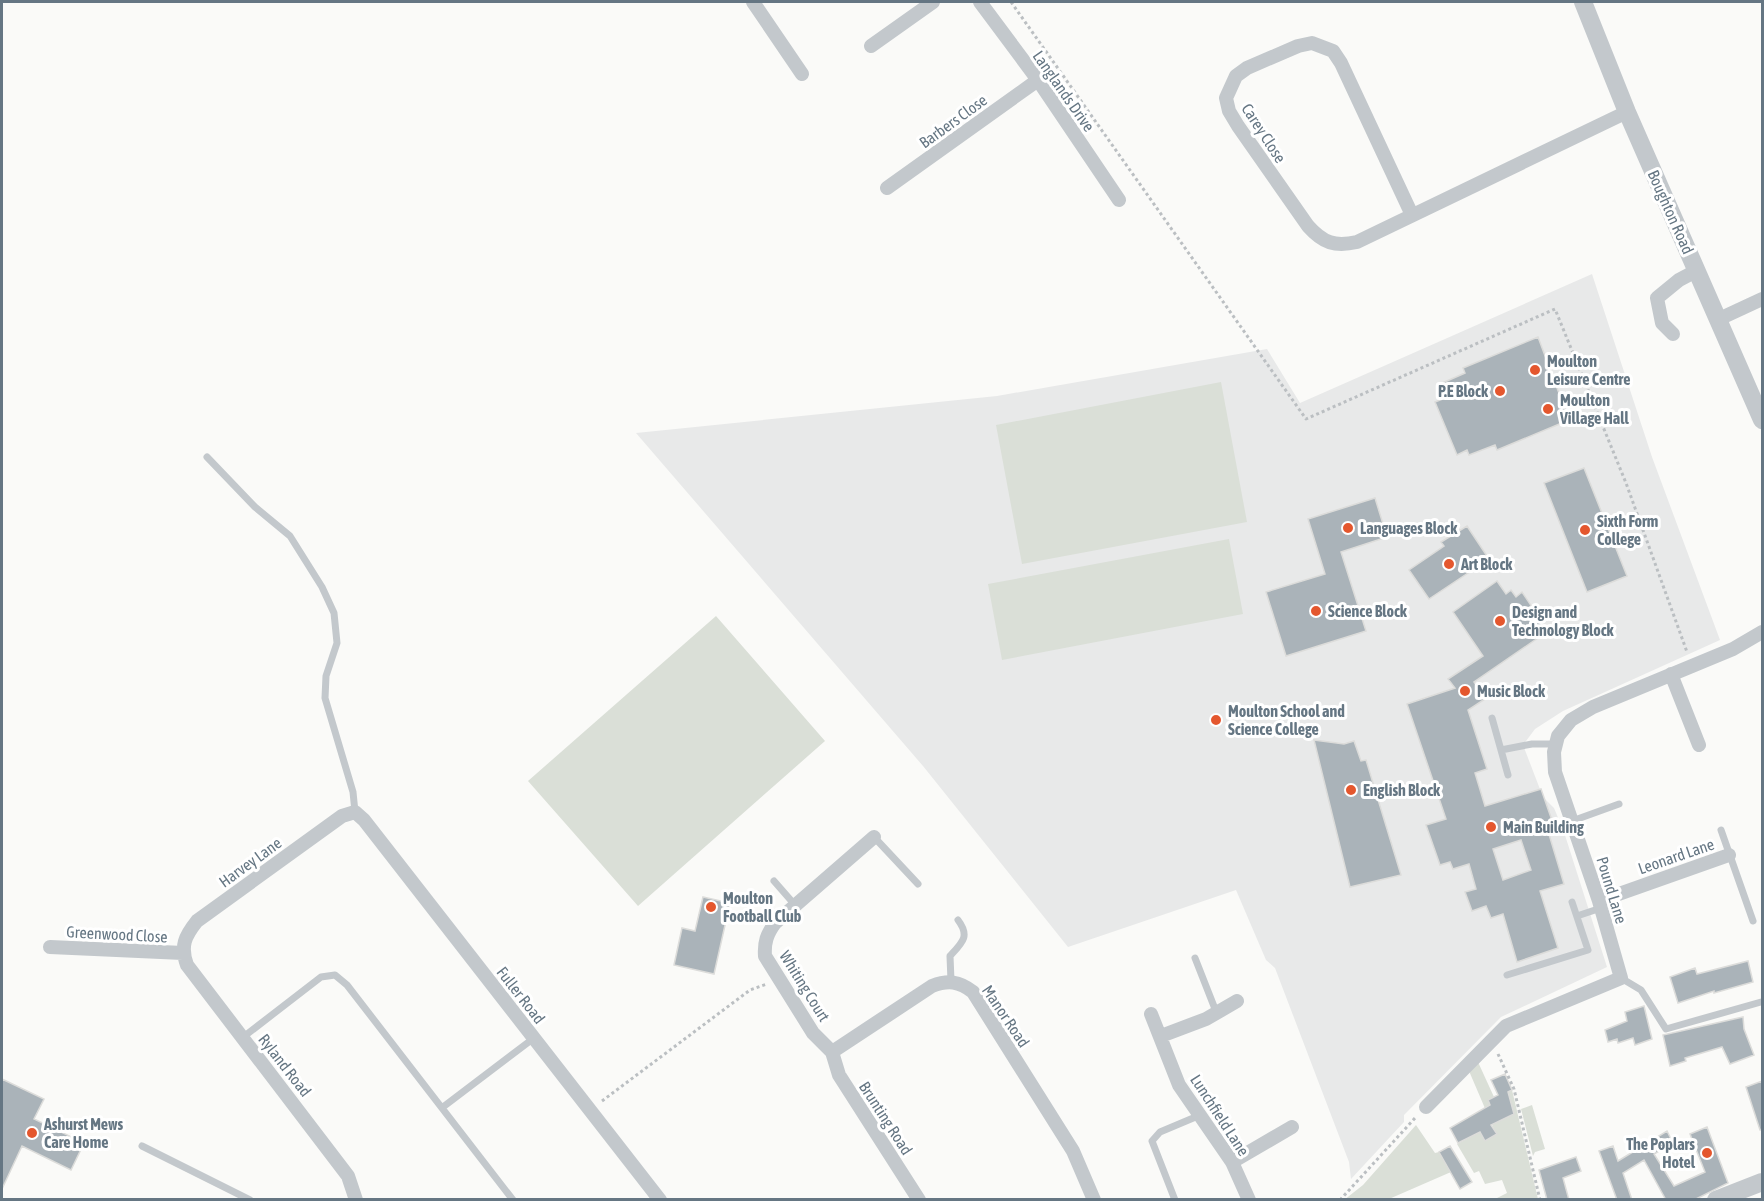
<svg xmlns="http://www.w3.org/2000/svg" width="1764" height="1201" font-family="'Asap Condensed',sans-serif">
<rect width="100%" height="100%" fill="#fafaf8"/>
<path fill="#e8e9e9" d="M1592 274 1652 457 1720 640 1563 711 1535 729 1523 745 1543 797 1554 808 1564 832 1607 967 1501 1017 1404 1115V1122L1351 1179 1349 1162 1275 968 1266 960 1236 890 1068 947 923 766 636 433 997 396 1267 349 1300 403Z"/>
<path fill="#dadfd7" d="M1221 382 1247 522 1022 564 996 425Z
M1229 539 1243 614 1002 660 988 584Z
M716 616 825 741 638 906 528 781Z
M1478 1062 1494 1097 1488 1100 1498 1122 1514 1114 1508 1092 1512 1090 1538 1199H1495L1507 1193 1502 1180 1485 1184 1479 1171 1474 1173 1457 1144 1480 1132 1485 1141 1496 1134 1469 1071Z
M1532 1105 1545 1149 1535 1152 1533 1156 1521 1109Z
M1416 1125 1435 1153 1439 1152 1451 1172 1389 1199 1344 1200 1363 1185Z"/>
<path fill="#aab3b9" stroke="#dcdcda" stroke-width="1.5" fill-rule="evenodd" d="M1538 337 1569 420 1497 450 1495 445 1469 455 1467 450 1457 455 1435 402 1445 398 1440 384 1465 373 1463 368Z
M1584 468 1627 576 1587 592 1544 483Z
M1375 498 1387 537 1341 552 1366 631 1286 656 1266 592 1325 574 1308 519Z
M1467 526 1489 559 1429 599 1409 570 1444 546 1441 542Z
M1497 581 1506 594 1511 590 1516 597 1522 592 1548 631 1474 682 1485 699 1468 710 1487 769 1475 773 1485 806 1541 789 1555 829 1548 831 1564 884 1540 891 1558 948 1517 962 1503 914 1491 918 1486 906 1472 911 1465 892 1476 889 1469 864 1453 869 1450 862 1440 865 1426 825 1446 819 1407 704 1455 688 1448 679 1483 656 1453 612ZM1521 840 1531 870 1503 880 1493 849Z
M1314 740 1344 744 1354 741 1361 761 1366 760 1401 875 1350 887Z
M703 897 730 903 714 974 674 965 682 928 695 931Z
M1748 961 1753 982 1714 993V991L1678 1003 1670 977 1695 968 1697 974Z
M1644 1006 1652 1039 1635 1045 1633 1038 1618 1043 1617 1039 1608 1042 1605 1030 1627 1021 1625 1012Z
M1743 1017 1744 1029 1754 1055 1730 1064 1722 1047 1685 1058 1686 1061 1670 1066 1663 1035Z
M1505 1074 1512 1090 1508 1092 1514 1114 1491 1125 1497 1134 1485 1141 1480 1132 1458 1143 1450 1128 1490 1105 1488 1100 1498 1095 1491 1080Z
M2 1079 44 1099 34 1119 84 1143 71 1170 22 1146 2 1189Z
M1762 1081V1130H1760L1746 1087Z
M1707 1127 1728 1183 1694 1200H1666L1644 1160 1623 1173 1632 1200H1617L1599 1151 1613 1146 1618 1161 1667 1131 1673 1143 1654 1154 1674 1186 1705 1172 1690 1134Z
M1450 1146 1472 1182 1460 1189 1439 1152Z
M1576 1157 1581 1171 1563 1178 1569 1200H1547L1539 1170Z"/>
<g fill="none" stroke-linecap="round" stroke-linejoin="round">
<path stroke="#bbbfc2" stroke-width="3" stroke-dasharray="3 3" stroke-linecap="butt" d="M1011 2 1306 419 1555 309 1626 483 1687 652
M1498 1054 1514 1089 1540 1200
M602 1101 750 990 767 984
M1340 1200 1416 1117
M1553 1200H1557"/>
<path stroke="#c3c8cc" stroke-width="7" d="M207 457 255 507 290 536 322 587 334 613 337 643 326 676 325 698 353 792 355 812
M1492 718 1508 775
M1501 750 1532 744H1555
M1572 821 1619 804
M1721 830 1753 921
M874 837 918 884
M774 881 795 905
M1577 916 1601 908
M1195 958 1217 1014
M1507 975 1588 950 1572 902
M1621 978 1641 990 1666 1029 1761 1002
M951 981 950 956C963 942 970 936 958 920
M242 1038 321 977 335 975 347 985 513 1200
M443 1107 534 1038
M142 1146 250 1200
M1175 1200 1152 1141 1160 1132 1198 1116"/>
<path stroke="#c3c8cc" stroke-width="14" d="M753 2 802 74
M980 2 1038 80 1119 200
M871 46 933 2
M887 188 1038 80
M1412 215 1341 63 1333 51 1312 43 1298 46 1247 68 1236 76 1226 98 1229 111 1238 126 1308 226C1323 243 1335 247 1357 242L1627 112
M1719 319 1762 299
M1673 334 1662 323 1657 298 1679 280 1696 271
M1671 674 1699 745
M874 837 775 923C767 934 764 942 765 956L813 1033 832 1052 839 1075 919 1200
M1599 901 1729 855
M50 947 183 953
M1151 1014 1179 1085 1232 1162 1249 1200
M1161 1036 1206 1019 1237 1001
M832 1052 932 986C948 980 959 981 973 992L1073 1151 1094 1200
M1426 1107 1506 1026 1621 978 1599 901 1555 772 1554 752 1558 736 1571 720 1593 707 1733 649 1762 632
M1232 1162 1292 1127
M356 1200 348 1176 187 965C180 946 185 936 197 921L342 816 355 812 364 820 660 1200"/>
<path stroke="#c3c8cc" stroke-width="18" d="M1583 2 1627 112 1762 420
M1716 1200 1762 1182"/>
</g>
<g fill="#e4572e" stroke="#fff" stroke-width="2">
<circle cx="1535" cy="370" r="6"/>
<circle cx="1500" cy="391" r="6"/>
<circle cx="1548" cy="409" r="6"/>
<circle cx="1348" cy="528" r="6"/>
<circle cx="1585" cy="530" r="6"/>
<circle cx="1449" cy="564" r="6"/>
<circle cx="1316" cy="611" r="6"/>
<circle cx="1500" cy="621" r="6"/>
<circle cx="1465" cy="691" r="6"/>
<circle cx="1216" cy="720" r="6"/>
<circle cx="1351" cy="790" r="6"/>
<circle cx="1491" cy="827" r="6"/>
<circle cx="711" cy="907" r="6"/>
<circle cx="32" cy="1133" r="6"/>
<circle cx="1707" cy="1153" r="6"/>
</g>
<g text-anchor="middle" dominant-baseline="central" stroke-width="6" stroke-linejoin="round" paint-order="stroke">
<g font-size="16" fill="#657683" stroke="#fff">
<text transform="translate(1064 91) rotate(55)">Langlands Drive</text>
<text transform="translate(953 121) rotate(-36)">Barbers Close</text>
<text transform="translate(1264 133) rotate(57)">Carey Close</text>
<text transform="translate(1671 212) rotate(66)">Boughton Road</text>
<text transform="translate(1676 856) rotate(-19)">Leonard Lane</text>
<text transform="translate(250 862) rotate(-36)">Harvey Lane</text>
<text transform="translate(1612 890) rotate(73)">Pound Lane</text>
<text transform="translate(117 934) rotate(3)">Greenwood Close</text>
<text transform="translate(805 986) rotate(58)">Whiting Court</text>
<text transform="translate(521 995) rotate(52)">Fuller Road</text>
<text transform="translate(1006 1016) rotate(56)">Manor Road</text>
<text transform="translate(285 1065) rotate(52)">Ryland Road</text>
<text transform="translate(1220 1115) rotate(57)">Lunchfield Lane</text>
<text transform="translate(886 1118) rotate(57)">Brunting Road</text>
</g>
<g font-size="16" font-weight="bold" fill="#657683" stroke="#fff" text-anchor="start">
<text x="1547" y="361">Moulton<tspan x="1547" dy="18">Leisure Centre</tspan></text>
<text x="1488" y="391" text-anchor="end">P.E Block</text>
<text x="1560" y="400">Moulton<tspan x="1560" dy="18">Village Hall</tspan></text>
<text x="1597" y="521">Sixth Form<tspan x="1597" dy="18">College</tspan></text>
<text x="1360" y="528">Languages Block</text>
<text x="1461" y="564">Art Block</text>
<text x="1328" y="611">Science Block</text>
<text x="1512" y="612">Design and<tspan x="1512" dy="18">Technology Block</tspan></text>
<text x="1477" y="691">Music Block</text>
<text x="1228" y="711">Moulton School and<tspan x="1228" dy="18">Science College</tspan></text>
<text x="1363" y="790">English Block</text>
<text x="1503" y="827">Main Building</text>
<text x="723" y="898">Moulton<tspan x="723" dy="18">Football Club</tspan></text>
<text x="44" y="1124">Ashurst Mews<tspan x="44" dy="18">Care Home</tspan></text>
<text x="1695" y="1144" text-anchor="end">The Poplars<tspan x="1695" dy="18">Hotel</tspan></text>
</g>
</g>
<rect width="1764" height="1201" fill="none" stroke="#657683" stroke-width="6"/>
</svg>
